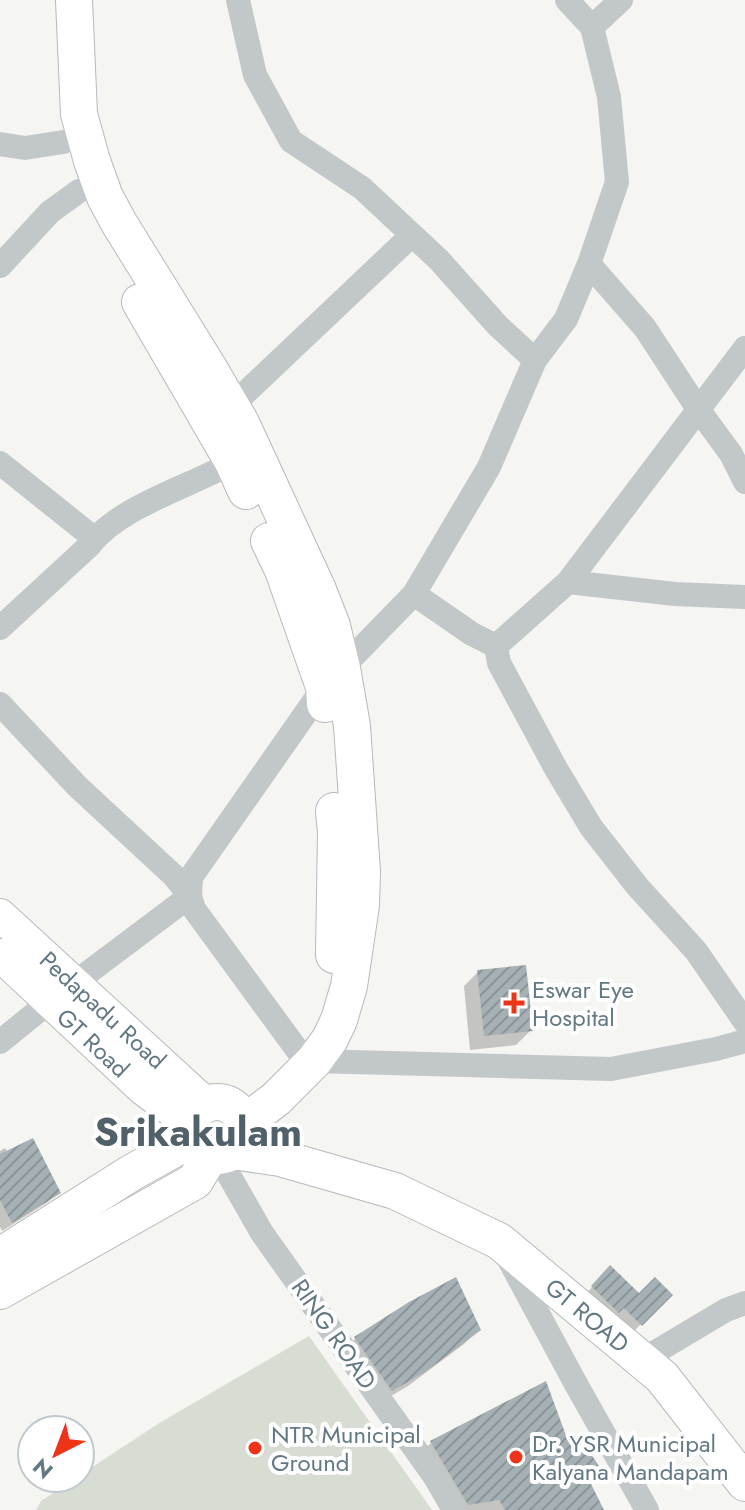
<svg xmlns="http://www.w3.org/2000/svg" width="745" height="1510" font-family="Jost,sans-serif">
<defs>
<pattern id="building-hatch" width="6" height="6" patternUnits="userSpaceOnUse" patternTransform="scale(2)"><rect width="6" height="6" fill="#a6b1b5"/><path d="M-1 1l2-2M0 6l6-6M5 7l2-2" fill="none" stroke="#8b9599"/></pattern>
</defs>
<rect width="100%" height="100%" fill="#f5f5f1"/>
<path fill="#d7ddd2" d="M309 1336 432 1510H36L41 1501 76 1478H80V1475L161 1422Z"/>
<path fill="#0003" d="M478 972 531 1030 516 1045 470 1050 464 986Z
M5 1148 8 1153 58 1192 48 1202 2 1231 0 1227V1151Z
M610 1268 640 1296 670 1295 631 1334 583 1297Z
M479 1329 464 1344 408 1386 377 1404 341 1353 355 1339Z
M545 1384 566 1442 602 1510H442L413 1461 431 1443Z"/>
<path fill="url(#building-hatch)" d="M526 965 533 1031 484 1036 477 970Z
M33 1138 61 1193 12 1223 0 1200V1154Z
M610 1265 639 1293 655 1277 673 1295 642 1326 624 1308 619 1313 591 1286Z
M456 1277 481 1330 425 1372 392 1391 354 1337 409 1302Z
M546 1381 568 1441 585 1445 601 1469 590 1482 604 1510H505L499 1500 468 1505 430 1441Z"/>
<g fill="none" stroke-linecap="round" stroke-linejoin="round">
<defs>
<g id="secondary">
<path id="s1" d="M0 915 206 1104"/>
<path id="s2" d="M0 955 143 1089 190 1124"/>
</g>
<g id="primary">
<path d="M74 0 79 114 92 161 105 197 119 223 210 370 241 423 318 590 332 626 342 668 352 726 362 872 361 905 349 986 339 1020 330 1039 314 1061 276 1099 243 1124"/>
<path d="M140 302 233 462 246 491"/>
<path d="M269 541 283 570 324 687 325 704"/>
<path d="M334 955 336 832 334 811"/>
<circle cx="217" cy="1129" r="27"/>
<path id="s3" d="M233 1151 280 1158 395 1191 499 1241 662 1377 745 1483"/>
<path d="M0 1256 131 1173 192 1139"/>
<path d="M0 1291 195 1181 210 1156"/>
</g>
</defs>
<use href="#secondary" stroke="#b4bbbe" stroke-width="34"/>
<use href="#primary" stroke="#b5babd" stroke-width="38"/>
<path stroke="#c2c7c9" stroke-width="24" d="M238 0 255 75 291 141 362 188 439 260 498 326 535 360
M592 27 621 0
M0 144 25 148 63 142
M589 264 645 328 698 409 731 454 745 482
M0 266 50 212 79 191
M222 415 411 236
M0 463 95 539
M568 582 675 594 745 597
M414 594 472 634 496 646 499 663 555 767 591 827 637 886 696 951 745 1022
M0 628 89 546C119 506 190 487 233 462
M496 646 568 582 745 348
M342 668 414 594 489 467 535 360 566 319 589 264 617 182 609 97 592 27 567 0
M0 704 77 786 174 876 190 896 194 909 298 1051
M0 1042 49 1002 190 896 191 877 324 687
M314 1061 611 1069 716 1049 745 1041
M218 1156 262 1233 435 1477 454 1510
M507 1256 577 1386 647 1510
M642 1360 726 1310 745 1303"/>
<use href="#secondary" stroke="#fff" stroke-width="32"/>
<use href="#primary" stroke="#fff" stroke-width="36"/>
</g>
<g fill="#ee3418" stroke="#fff" stroke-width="3">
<path d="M510 991h8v8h8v8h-8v8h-8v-8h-8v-8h8z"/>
<circle cx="255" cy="1448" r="8"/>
<circle cx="516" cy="1457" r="8"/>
</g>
<g text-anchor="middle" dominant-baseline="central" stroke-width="8" stroke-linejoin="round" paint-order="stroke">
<g font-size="24" fill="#627984" stroke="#fff" text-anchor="start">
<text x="532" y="989">Eswar Eye<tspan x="532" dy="28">Hospital</tspan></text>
<text x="271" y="1434">NTR Municipal<tspan x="271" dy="28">Ground</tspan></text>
<text x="532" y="1443">Dr. YSR Municipal<tspan x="532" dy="28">Kalyana Mandapam</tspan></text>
</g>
<g font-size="24" fill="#627984" stroke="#fff">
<text stroke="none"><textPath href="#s1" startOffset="140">Pedapadu Road</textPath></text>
<text stroke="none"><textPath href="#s2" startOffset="128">GT Road</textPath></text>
<text stroke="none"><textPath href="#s3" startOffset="398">GT ROAD</textPath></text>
<text transform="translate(334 1334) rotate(55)">RING ROAD</text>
</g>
<g font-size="40" font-weight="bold" fill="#516169" stroke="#fff">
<text x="198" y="1132">Srikakulam</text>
</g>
</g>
<g transform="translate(56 1454) rotate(222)"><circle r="38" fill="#ffffff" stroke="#c0c9ce" stroke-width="2"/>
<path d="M0-6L14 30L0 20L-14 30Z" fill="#ee3418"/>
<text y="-12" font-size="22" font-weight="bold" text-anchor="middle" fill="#627984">N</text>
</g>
</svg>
